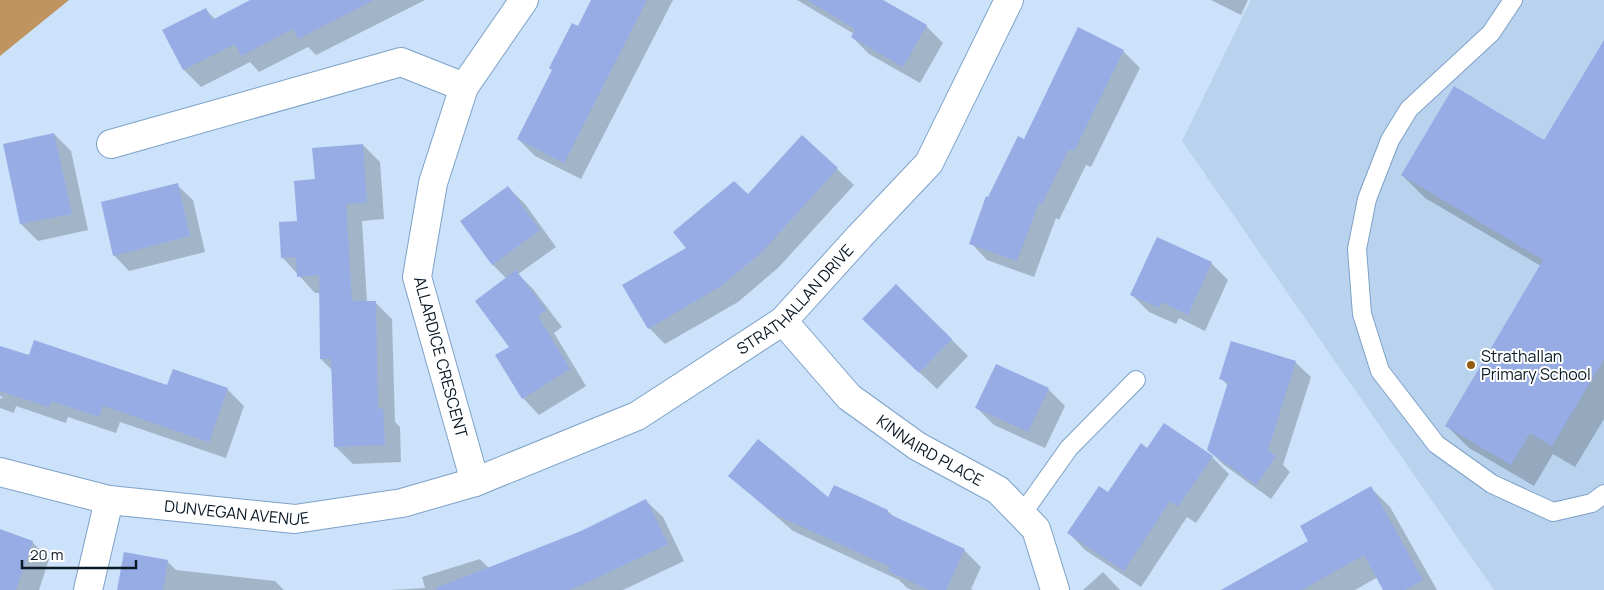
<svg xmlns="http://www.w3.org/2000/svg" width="1604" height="590" font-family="Manrope,sans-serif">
<rect width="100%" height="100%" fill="#cbe2fa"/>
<path fill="#b9d2ee" d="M1251 0H1604V590H1494L1182 141Z"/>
<path fill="#c09461" d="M0 0H69L0 56Z"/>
<path fill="#0003" d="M253 0H425L316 55 308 47 259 72 250 62 201 87 184 70 164 30 206 10 215 19Z
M593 0H673L581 179 535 156 518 139Z
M797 0H881L926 26 943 43 920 83 869 54 852 37 854 34Z
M1211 0H1248L1241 15Z
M1604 42V419L1575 467 1553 454 1534 486 1469 448 1446 425 1541 266 1425 198 1402 175 1545 142Z
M1123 51 1140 68 1091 167 1086 165 1059 220 1056 218 1034 277 987 260 971 243 989 199 1025 141Z
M54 134 71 151 88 230 38 241 21 224 5 145Z
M363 145 380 162 384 219 362 221 367 302H375L392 319 395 422 400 427 401 462 353 464 336 447 332 370 321 359 320 293H315L282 257 316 180Z
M837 169 854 185 778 268 738 302 665 344 649 328 688 248 749 196Z
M177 185 193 200 205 252 129 271 114 255Z
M508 187 525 204 556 247 518 274 533 289 562 327 554 333 586 386 539 415 523 398 511 347 507 279 492 264Z
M1211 263 1228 280 1205 331 1179 318 1176 324 1149 312 1132 295Z
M881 336 951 339 968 356 937 389Z
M0 347 30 357 168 387 227 389 244 406 226 458 120 422 116 433 68 417 66 423 16 406 14 413 0 408V399L3 397 0 396Z
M1295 362 1311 377 1283 465 1290 472 1271 499 1224 465 1208 450 1228 386 1221 378Z
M1048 389 1065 406 1045 448 994 425 977 408Z
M1148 450 1212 457 1229 474 1196 523 1187 517 1141 587 1085 550 1069 533 1109 494Z
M730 476 829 499 835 486 888 511 896 519 964 550 981 567 971 589 974 590H912L907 588 899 580 793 531Z
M1371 488 1390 507 1437 590H1385L1378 577 1355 590H1224L1310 542Z
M646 501 663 517 684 561 623 590H390L425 588 422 577 480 559 489 568 582 532Z
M0 531 32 542 49 559 39 590H0Z
M167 561 176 570 275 581 284 590H118Z
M1103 572 1120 590H1083Z"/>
<path fill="#97ace5" d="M250 0H374L298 39 293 29 241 56 235 44 183 70 162 30 206 8 212 20Z
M591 0H647L564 163 517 139 552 70 549 68 572 23 578 26Z
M807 0H883L927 25 903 67 851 37 855 29Z
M1078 27 1124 50 1074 151 1069 149 1042 204 1039 202 1017 261 969 244 986 196 988 197 1018 136 1024 139Z
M1604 40V359L1552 446 1530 433 1511 465 1445 426 1543 260 1401 175 1454 86 1544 140Z
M54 133 72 214 20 224 3 144Z
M802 135 838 168 762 252 721 286 648 329 622 285 686 248 673 232 734 181 748 194Z
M363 144 367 203 346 204 352 301H376L378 409 383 408 385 445 334 447 331 359H320L319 275 297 277 296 257 281 258 279 222 297 221 294 181 315 179 312 148Z
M178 183 190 236 113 256 101 202Z
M508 186 540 230 492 265 460 221Z
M1157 237 1212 262 1188 315 1162 302 1159 308 1130 295Z
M516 270 546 310 538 316 570 369 522 399 495 355 509 347 475 301Z
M896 284 952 339 919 373 862 319Z
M34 340 167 385 173 369 228 388 209 442 103 406 99 417 51 401 49 407 0 391V346L29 355Z
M1231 341 1296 361 1268 450 1276 456 1256 485 1207 450 1228 382 1219 379Z
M996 364 1049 388 1028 432 975 408Z
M1164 423 1213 456 1178 507 1170 501 1124 571 1067 533 1099 486 1108 492 1141 443 1147 448Z
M758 439 828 497 834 485 888 510 887 513 965 549 946 590H929L888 571 890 567 774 514 728 476Z
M1371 486 1423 580 1405 590H1383L1364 555 1302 590H1221L1308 541 1300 526Z
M646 499 668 544 584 584 569 590H437L436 588 581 531Z
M0 529 33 541 16 590H0Z
M124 552 168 560 163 590H117Z"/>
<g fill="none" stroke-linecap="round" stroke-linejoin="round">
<defs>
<path id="service" d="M1513 0 1491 33 1409 109 1390 140 1367 199 1357 249 1362 314 1380 371 1436 444 1492 484 1553 512 1592 503 1604 494
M1022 514 1069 448 1136 380"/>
<g id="minor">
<path d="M111 144 401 62 464 87"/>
<path id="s1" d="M783 321 849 397 917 446 998 490 1036 529 1055 590"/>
<path id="s2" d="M0 472 109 500 295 519 402 503 475 482 637 416 783 321 859 237 929 163 1009 0"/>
<path d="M475 482 417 277 433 183 464 87 524 0"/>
<path d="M88 590 109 500"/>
</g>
</defs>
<use href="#service" stroke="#7da2c8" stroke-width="20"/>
<use href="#minor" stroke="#7da2c8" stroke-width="30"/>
<use href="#service" stroke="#fff" stroke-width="18"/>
<use href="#minor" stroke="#fff" stroke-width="28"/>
</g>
<circle fill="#925d12" stroke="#fff" stroke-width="2" cx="1471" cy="365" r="5"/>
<g text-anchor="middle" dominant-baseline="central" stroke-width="4" stroke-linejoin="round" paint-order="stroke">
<g font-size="16" fill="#091825" stroke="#fff">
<text stroke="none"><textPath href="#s2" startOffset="856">STRATHALLAN DRIVE</textPath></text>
<text transform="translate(441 357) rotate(75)">ALLARDICE CRESCENT</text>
<text stroke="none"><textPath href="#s1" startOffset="198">KINNAIRD PLACE</textPath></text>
<text stroke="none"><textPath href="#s2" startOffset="241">DUNVEGAN AVENUE</textPath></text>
</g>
<g font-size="16" fill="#091825" stroke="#fff" text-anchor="start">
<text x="1481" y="356">Strathallan<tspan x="1481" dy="18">Primary School</tspan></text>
</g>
</g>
<path d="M22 560v8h114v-8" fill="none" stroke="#091825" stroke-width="2.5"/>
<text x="30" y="560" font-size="15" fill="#091825" stroke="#ffffff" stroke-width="4" paint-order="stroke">20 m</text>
</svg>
